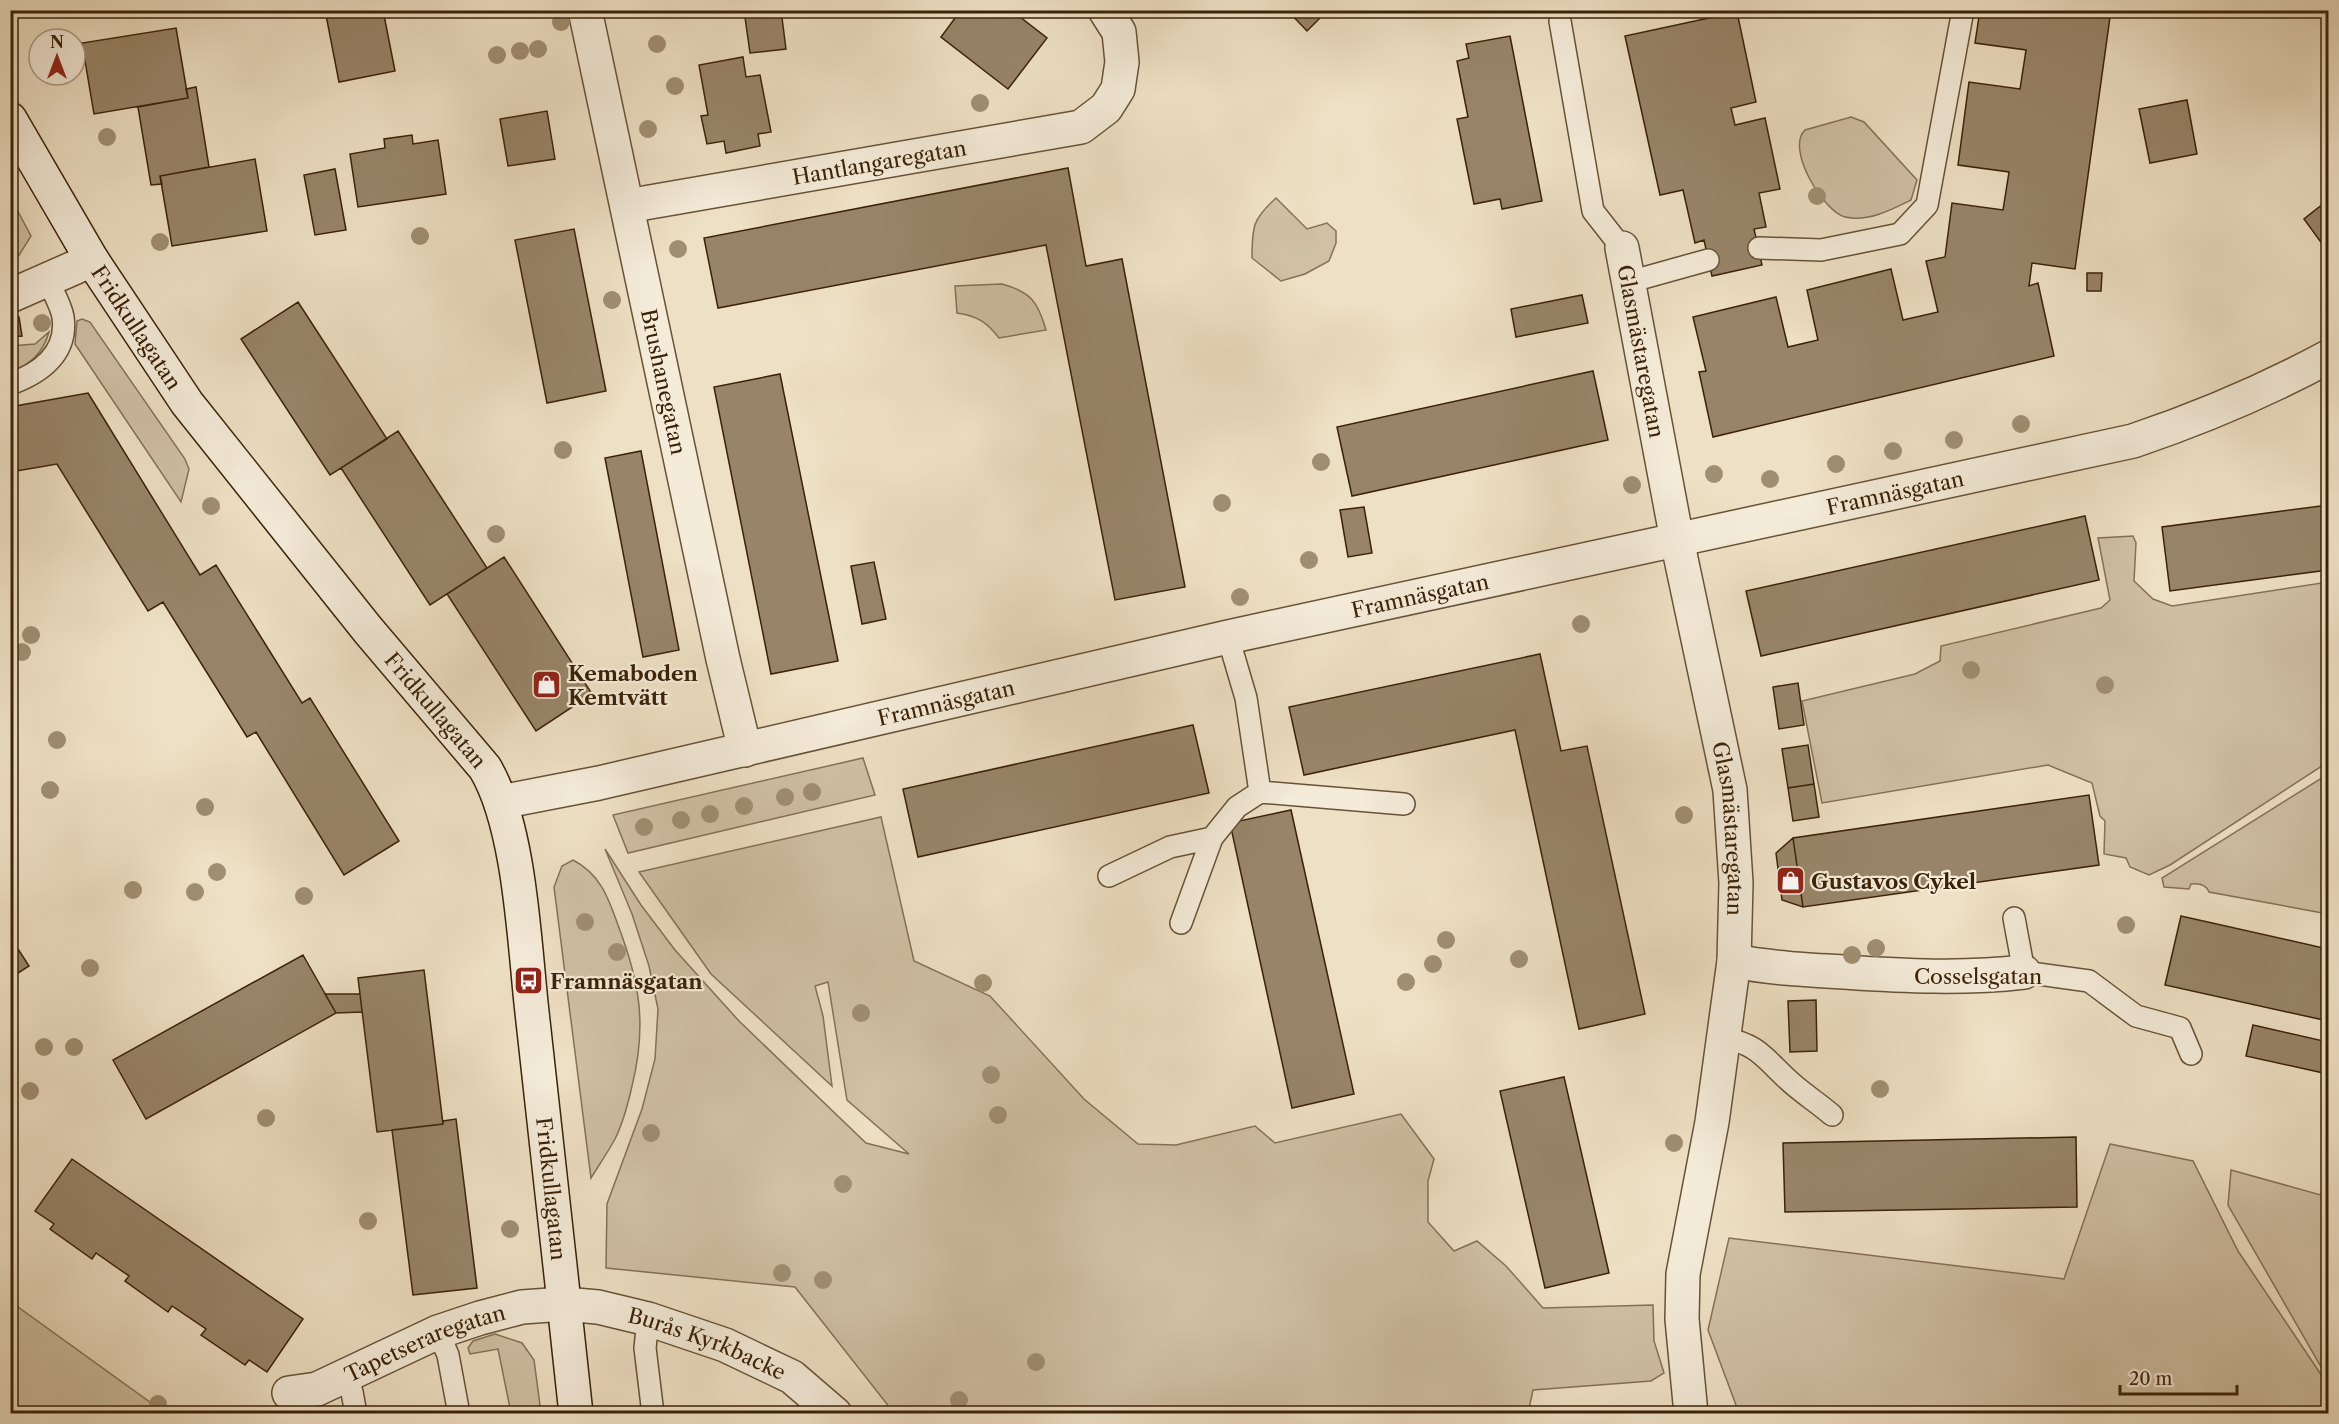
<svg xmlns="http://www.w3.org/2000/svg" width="2339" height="1424" font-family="'Libre Caslon Text',serif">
<rect width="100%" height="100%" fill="#eee0c4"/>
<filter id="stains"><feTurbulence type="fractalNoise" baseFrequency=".00333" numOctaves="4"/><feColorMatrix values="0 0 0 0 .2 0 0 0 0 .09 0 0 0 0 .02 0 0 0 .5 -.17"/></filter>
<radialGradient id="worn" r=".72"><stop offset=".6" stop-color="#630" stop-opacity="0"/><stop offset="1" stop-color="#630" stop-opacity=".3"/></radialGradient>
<path fill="#d0c0a4" stroke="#867156" stroke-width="1.5" d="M1851 117 1864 122 1917 180 1911 200C1891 210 1868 222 1845 217 1824 212 1785 149 1805 130Z
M1276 198 1307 229 1327 223 1336 231V243L1329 261 1305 274 1281 281 1252 258C1252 226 1253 219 1276 198Z
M11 206H15L31 236 11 268Z
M1002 284C1031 292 1038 302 1046 330L999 338C987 322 977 316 957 313L955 286Z
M82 319 90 322 185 459 189 469 181 502 75 344 77 321Z
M49 332C43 354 30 363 11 375V346L35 344Z
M2133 536 2136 543 2134 581 2153 599 2172 606 2328 582V762L2170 865 2149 875 2130 867 2126 858 2104 854 2105 821 2100 816 2092 783 2048 765 1822 803 1802 701 1915 674 1940 661 1941 646 2101 608 2110 600 2098 538Z
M863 758 875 795 628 853 613 815Z
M2328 774V914L2209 892C2206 884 2199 883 2191 884L2189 889 2164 887 2162 878Z
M881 817 914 961 990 996 1084 1099 1138 1144 1176 1145 1255 1126 1275 1143 1401 1114 1434 1159 1428 1181V1222L1454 1251 1477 1241 1506 1266 1543 1308 1653 1305 1654 1341 1664 1373 1651 1381 1533 1390 1528 1413H894L795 1287 606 1268 607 1204 642 1109 655 1059 658 1009 649 966 632 914 605 849 641 905 675 950 739 1021 866 1143 909 1154 847 1100 828 982 815 986 823 1016 832 1086 711 974 639 872Z
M573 860C600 874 608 897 618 925 640 983 647 1025 632 1086 628 1104 623 1123 615 1139 608 1152 599 1165 591 1178L554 887 562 866Z
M2110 1144 2193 1161 2238 1251 2328 1385V1413H1739L1708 1330 1729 1238 2064 1279Z
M2231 1170 2328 1197V1379L2228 1205Z
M10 1302H11L165 1413H11Z
M495 1334 522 1343 534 1360 541 1413H511L498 1349 470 1354 468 1348 473 1341Z"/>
<path fill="#988569" stroke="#3b2207" stroke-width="1.5" d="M325 10H383L395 71 339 82Z
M516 10H541L517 14Z
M744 10H781L786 49 750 53Z
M961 10H1011L1047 38 1008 89 941 37Z
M1287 10H1328L1307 31Z
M1980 10H2111L2075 269 2032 263 2029 286 2038 283 2054 356 1713 437 1699 372 1706 371 1693 317 1776 297 1788 347 1818 340 1807 290 1891 269 1903 320 1938 312 1926 261 1945 257 1952 203 2003 210 2009 172 1958 165 1969 82 2020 89 2026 50 1975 43Z
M1737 12 1756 102 1731 108 1735 125 1765 118 1780 189 1759 193 1766 227 1754 229 1762 265 1712 276 1704 240 1695 243 1683 190 1660 195 1625 36Z
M176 28 188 98 94 114 82 43Z
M1510 36 1542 201 1502 209 1500 199 1474 204 1457 119 1468 117 1457 61 1469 58 1466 44Z
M743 57 746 77 760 75 771 132 758 134 760 146 726 153 724 141 707 144 701 116 708 115 699 65Z
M196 87 209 167 160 176 162 184 151 185 138 107 188 98 186 89Z
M2187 100 2197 154 2150 163 2139 109Z
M547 111 555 159 508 166 500 119Z
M412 135 413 144 438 140 446 194 358 207 350 154 385 148 384 139Z
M255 159 267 231 172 246 160 176Z
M1068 168 1086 266 1122 259 1185 587 1115 600 1046 245 718 308 704 238Z
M335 169 346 230 315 235 304 175Z
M2328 200V252L2304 219Z
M574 229 606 391 547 403 515 240Z
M2087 273H2102L2101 291H2087Z
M1582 295 1588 323 1516 337 1511 309Z
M298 302 387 439 330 475 241 339Z
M19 317 22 336 10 337V318Z
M1593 371 1608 440 1352 496 1337 427Z
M780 374 838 661 771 674 714 387Z
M88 393 200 575 216 565 302 703 310 698 399 841 344 875 256 732 247 737 163 602 148 611 57 464 10 472V407Z
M398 431 487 568 430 605 341 468Z
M641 451 679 650 643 657 605 458Z
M2328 505V570L2170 591 2162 527Z
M1364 507 1372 553 1348 557 1340 510Z
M2085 516 2099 580 1761 656 1746 591Z
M504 557 592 694 536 731 447 594Z
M874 562 886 619 862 624 851 566Z
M1540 654 1561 751 1587 746 1645 1014 1579 1029 1515 730 1304 775 1289 707Z
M1798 683 1804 725 1779 729 1773 687Z
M1193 725 1209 793 918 857 903 789Z
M1808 745 1814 784 1788 788 1782 749Z
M1814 784 1819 817 1793 821 1788 788Z
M2089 795 2099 865 1803 907 1793 838Z
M1291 810 1354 1094 1292 1108 1230 823Z
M1793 838 1803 907 1782 900 1776 853Z
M2181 916 2328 949V1021L2165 985Z
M18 949 29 966 15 975 10 968V954Z
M303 955 336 1013 146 1119 113 1060Z
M424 970 443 1124 377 1132 358 978Z
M325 994H360L362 1012 336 1013Z
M1816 1000 1817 1051 1790 1052 1788 1001Z
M2253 1025 2328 1042V1074L2246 1056Z
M1564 1077 1609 1273 1545 1288 1500 1091Z
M456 1119 477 1288 413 1295 392 1130 443 1124V1121Z
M2076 1137 2077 1207 1785 1212 1783 1143Z
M72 1159 303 1319 267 1372 249 1360 245 1365 201 1335 206 1329 172 1306 168 1312 125 1281 129 1276 96 1253 92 1259 50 1229 54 1224 35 1211Z"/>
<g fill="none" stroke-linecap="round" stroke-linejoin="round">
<defs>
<path id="lane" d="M1560 21 1593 211 1622 248
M1759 248 1821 250 1900 234 1927 205 1963 10
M1629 282 1708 260
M10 384C41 373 68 353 63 317 61 305 53 293 49 282
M1260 792 1404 804
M1109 876 1170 847 1212 838
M2014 918 2024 972 2089 981 2136 1016 2180 1028 2191 1054
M1181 923 1212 838 1237 807 1260 792 1246 698 1228 637
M1724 1038C1756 1044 1763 1056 1785 1077 1799 1091 1817 1102 1832 1115
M648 1319 645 1348 653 1414
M438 1332 448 1355 459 1414
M344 1374 352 1392 356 1414"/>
<g id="street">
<path id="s1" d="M585 10 723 659 745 750"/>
<path id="s2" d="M627 206 1081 127 1106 108 1118 89 1122 62 1119 32 1105 10"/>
<path id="s3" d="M1622 248 1677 540 1730 790 1736 883 1734 961 1712 1122 1683 1274 1682 1319 1691 1414"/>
<path d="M10 296 92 260"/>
<path id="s4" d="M501 802 599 783 1228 637 2133 441C2201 418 2265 391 2328 357"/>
<path d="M1734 961C1770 968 1807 970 1844 972 1904 976 1964 979 2024 972"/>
<path id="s5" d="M289 1393 317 1389 438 1332 480 1318 522 1307 564 1304 598 1307 648 1319 725 1345 792 1377 835 1414"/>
</g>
<g id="secondary">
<path id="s6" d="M10 119 92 260 187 403 368 630 485 768C519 825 524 936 531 1003 547 1140 561 1277 576 1414"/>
</g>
</defs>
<use href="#lane" stroke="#685236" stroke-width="24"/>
<use href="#street" stroke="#685236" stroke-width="36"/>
<use href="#secondary" stroke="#3b2207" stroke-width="36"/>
<use href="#lane" stroke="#f4ebd9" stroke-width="21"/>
<use href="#street" stroke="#f4ebd9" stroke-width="33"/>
<use href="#secondary" stroke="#f4ebd9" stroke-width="33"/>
</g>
<g fill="#a08e72">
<circle cx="561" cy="22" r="9"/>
<circle cx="657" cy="44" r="9"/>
<circle cx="538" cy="49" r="9"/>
<circle cx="520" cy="51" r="9"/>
<circle cx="497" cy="55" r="9"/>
<circle cx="675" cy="86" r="9"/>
<circle cx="980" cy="103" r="9"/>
<circle cx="648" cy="129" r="9"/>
<circle cx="107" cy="137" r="9"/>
<circle cx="1817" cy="196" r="9"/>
<circle cx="420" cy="236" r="9"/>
<circle cx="160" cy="242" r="9"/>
<circle cx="678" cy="249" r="9"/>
<circle cx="612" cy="300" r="9"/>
<circle cx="42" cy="323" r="9"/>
<circle cx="2021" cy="424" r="9"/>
<circle cx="1954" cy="440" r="9"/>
<circle cx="563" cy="450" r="9"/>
<circle cx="1893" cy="451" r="9"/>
<circle cx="1321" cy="462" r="9"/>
<circle cx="1836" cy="464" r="9"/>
<circle cx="1714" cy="474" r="9"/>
<circle cx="1770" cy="479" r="9"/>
<circle cx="1632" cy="485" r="9"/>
<circle cx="1222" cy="503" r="9"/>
<circle cx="211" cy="506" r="9"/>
<circle cx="496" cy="534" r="9"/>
<circle cx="1309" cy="560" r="9"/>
<circle cx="1240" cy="597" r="9"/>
<circle cx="1581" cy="624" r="9"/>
<circle cx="31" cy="635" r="9"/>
<circle cx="22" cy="652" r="9"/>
<circle cx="1971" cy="670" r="9"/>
<circle cx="2105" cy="685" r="9"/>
<circle cx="57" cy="740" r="9"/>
<circle cx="50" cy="790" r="9"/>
<circle cx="812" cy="792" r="9"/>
<circle cx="785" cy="797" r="9"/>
<circle cx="744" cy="806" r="9"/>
<circle cx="205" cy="807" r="9"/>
<circle cx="710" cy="814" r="9"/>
<circle cx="1684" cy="815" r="9"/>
<circle cx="681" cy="820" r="9"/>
<circle cx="644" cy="827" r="9"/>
<circle cx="217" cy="872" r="9"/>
<circle cx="133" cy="890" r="9"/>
<circle cx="195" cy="892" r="9"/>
<circle cx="304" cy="896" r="9"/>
<circle cx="585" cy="922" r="9"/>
<circle cx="2126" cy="925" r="9"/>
<circle cx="1446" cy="940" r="9"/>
<circle cx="1876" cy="948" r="9"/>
<circle cx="617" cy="952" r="9"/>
<circle cx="1852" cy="955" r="9"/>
<circle cx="1519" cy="959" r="9"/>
<circle cx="1433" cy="964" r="9"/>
<circle cx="90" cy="968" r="9"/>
<circle cx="1406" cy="982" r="9"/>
<circle cx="983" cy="983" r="9"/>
<circle cx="861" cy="1013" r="9"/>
<circle cx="44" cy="1047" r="9"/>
<circle cx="74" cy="1047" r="9"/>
<circle cx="991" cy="1075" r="9"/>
<circle cx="1880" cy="1089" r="9"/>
<circle cx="30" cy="1091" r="9"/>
<circle cx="998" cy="1115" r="9"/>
<circle cx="266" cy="1118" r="9"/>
<circle cx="651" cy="1133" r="9"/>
<circle cx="1674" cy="1143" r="9"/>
<circle cx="843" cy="1184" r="9"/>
<circle cx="368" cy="1221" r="9"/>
<circle cx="510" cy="1229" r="9"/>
<circle cx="782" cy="1273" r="9"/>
<circle cx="823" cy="1280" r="9"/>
<circle cx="1036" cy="1362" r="9"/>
<circle cx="959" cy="1400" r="9"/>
<circle cx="158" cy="1404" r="9"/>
</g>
<defs>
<symbol id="shop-square" viewBox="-11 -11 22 22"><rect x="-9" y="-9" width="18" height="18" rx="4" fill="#8f2418" stroke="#f4ebd9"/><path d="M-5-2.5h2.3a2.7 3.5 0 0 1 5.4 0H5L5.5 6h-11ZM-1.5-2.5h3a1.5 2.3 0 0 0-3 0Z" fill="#fff"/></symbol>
<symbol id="bus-square" viewBox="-11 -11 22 22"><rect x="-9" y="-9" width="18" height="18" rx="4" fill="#8f2418" stroke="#f4ebd9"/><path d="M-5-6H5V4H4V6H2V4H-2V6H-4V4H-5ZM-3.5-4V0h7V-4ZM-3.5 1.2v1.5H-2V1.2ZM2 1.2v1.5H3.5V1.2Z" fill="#fff"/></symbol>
</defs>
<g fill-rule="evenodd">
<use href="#shop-square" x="530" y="668" width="33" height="33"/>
<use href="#shop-square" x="1774" y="864" width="33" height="33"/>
<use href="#bus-square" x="512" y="964" width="33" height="33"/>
</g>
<g text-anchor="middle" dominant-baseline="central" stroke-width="4.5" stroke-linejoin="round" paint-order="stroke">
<g font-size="21" fill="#3b2207" stroke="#f4ebd9">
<text stroke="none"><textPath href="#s2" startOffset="256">Hantlangaregatan</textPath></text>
<text stroke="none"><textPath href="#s6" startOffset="244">Fridkullagatan</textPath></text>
<text stroke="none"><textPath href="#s3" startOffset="105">Glasmästaregatan</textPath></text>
<text stroke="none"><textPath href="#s1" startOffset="380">Brushanegatan</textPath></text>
<text stroke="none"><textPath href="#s4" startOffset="1428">Framnäsgatan</textPath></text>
<text stroke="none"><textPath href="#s4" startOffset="942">Framnäsgatan</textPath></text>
<text stroke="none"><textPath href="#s4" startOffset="456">Framnäsgatan</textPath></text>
<text stroke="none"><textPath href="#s6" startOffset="730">Fridkullagatan</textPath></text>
<text stroke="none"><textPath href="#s3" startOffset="591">Glasmästaregatan</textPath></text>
<text x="1978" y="976">Cosselsgatan</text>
<text stroke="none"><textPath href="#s6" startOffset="1234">Fridkullagatan</textPath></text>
<text stroke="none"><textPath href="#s5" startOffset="146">Tapetseraregatan</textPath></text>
<text stroke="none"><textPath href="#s5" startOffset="441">Burås Kyrkbacke</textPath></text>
</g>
<g font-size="21" font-weight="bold" fill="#3b2207" stroke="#f4ebd9" text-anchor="start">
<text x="568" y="673">Kemaboden<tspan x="568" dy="24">Kemtvätt</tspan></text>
<text x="1811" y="881">Gustavos Cykel</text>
<text x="550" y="981">Framnäsgatan</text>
</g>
</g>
<rect width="2339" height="1424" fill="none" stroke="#eee0c4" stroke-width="36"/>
<rect x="12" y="12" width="2315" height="1400" fill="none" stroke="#3b2207" stroke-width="3"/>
<rect x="18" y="18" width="2303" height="1388" fill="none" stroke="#3b2207" stroke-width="1.5"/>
<g transform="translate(57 57)"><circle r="28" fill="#f4ebd9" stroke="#aa9b85" stroke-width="1.5"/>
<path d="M0-4.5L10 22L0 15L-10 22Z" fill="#8f2418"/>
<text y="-9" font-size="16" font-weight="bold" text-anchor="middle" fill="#3b2207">N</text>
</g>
<path d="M2120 1385v9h117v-9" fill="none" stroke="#3b2207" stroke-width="3"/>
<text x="2129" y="1385" font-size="18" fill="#3b2207" stroke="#f4ebd9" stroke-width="4.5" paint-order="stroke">20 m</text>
<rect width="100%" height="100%" filter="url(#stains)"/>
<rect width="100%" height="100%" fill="url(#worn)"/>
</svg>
